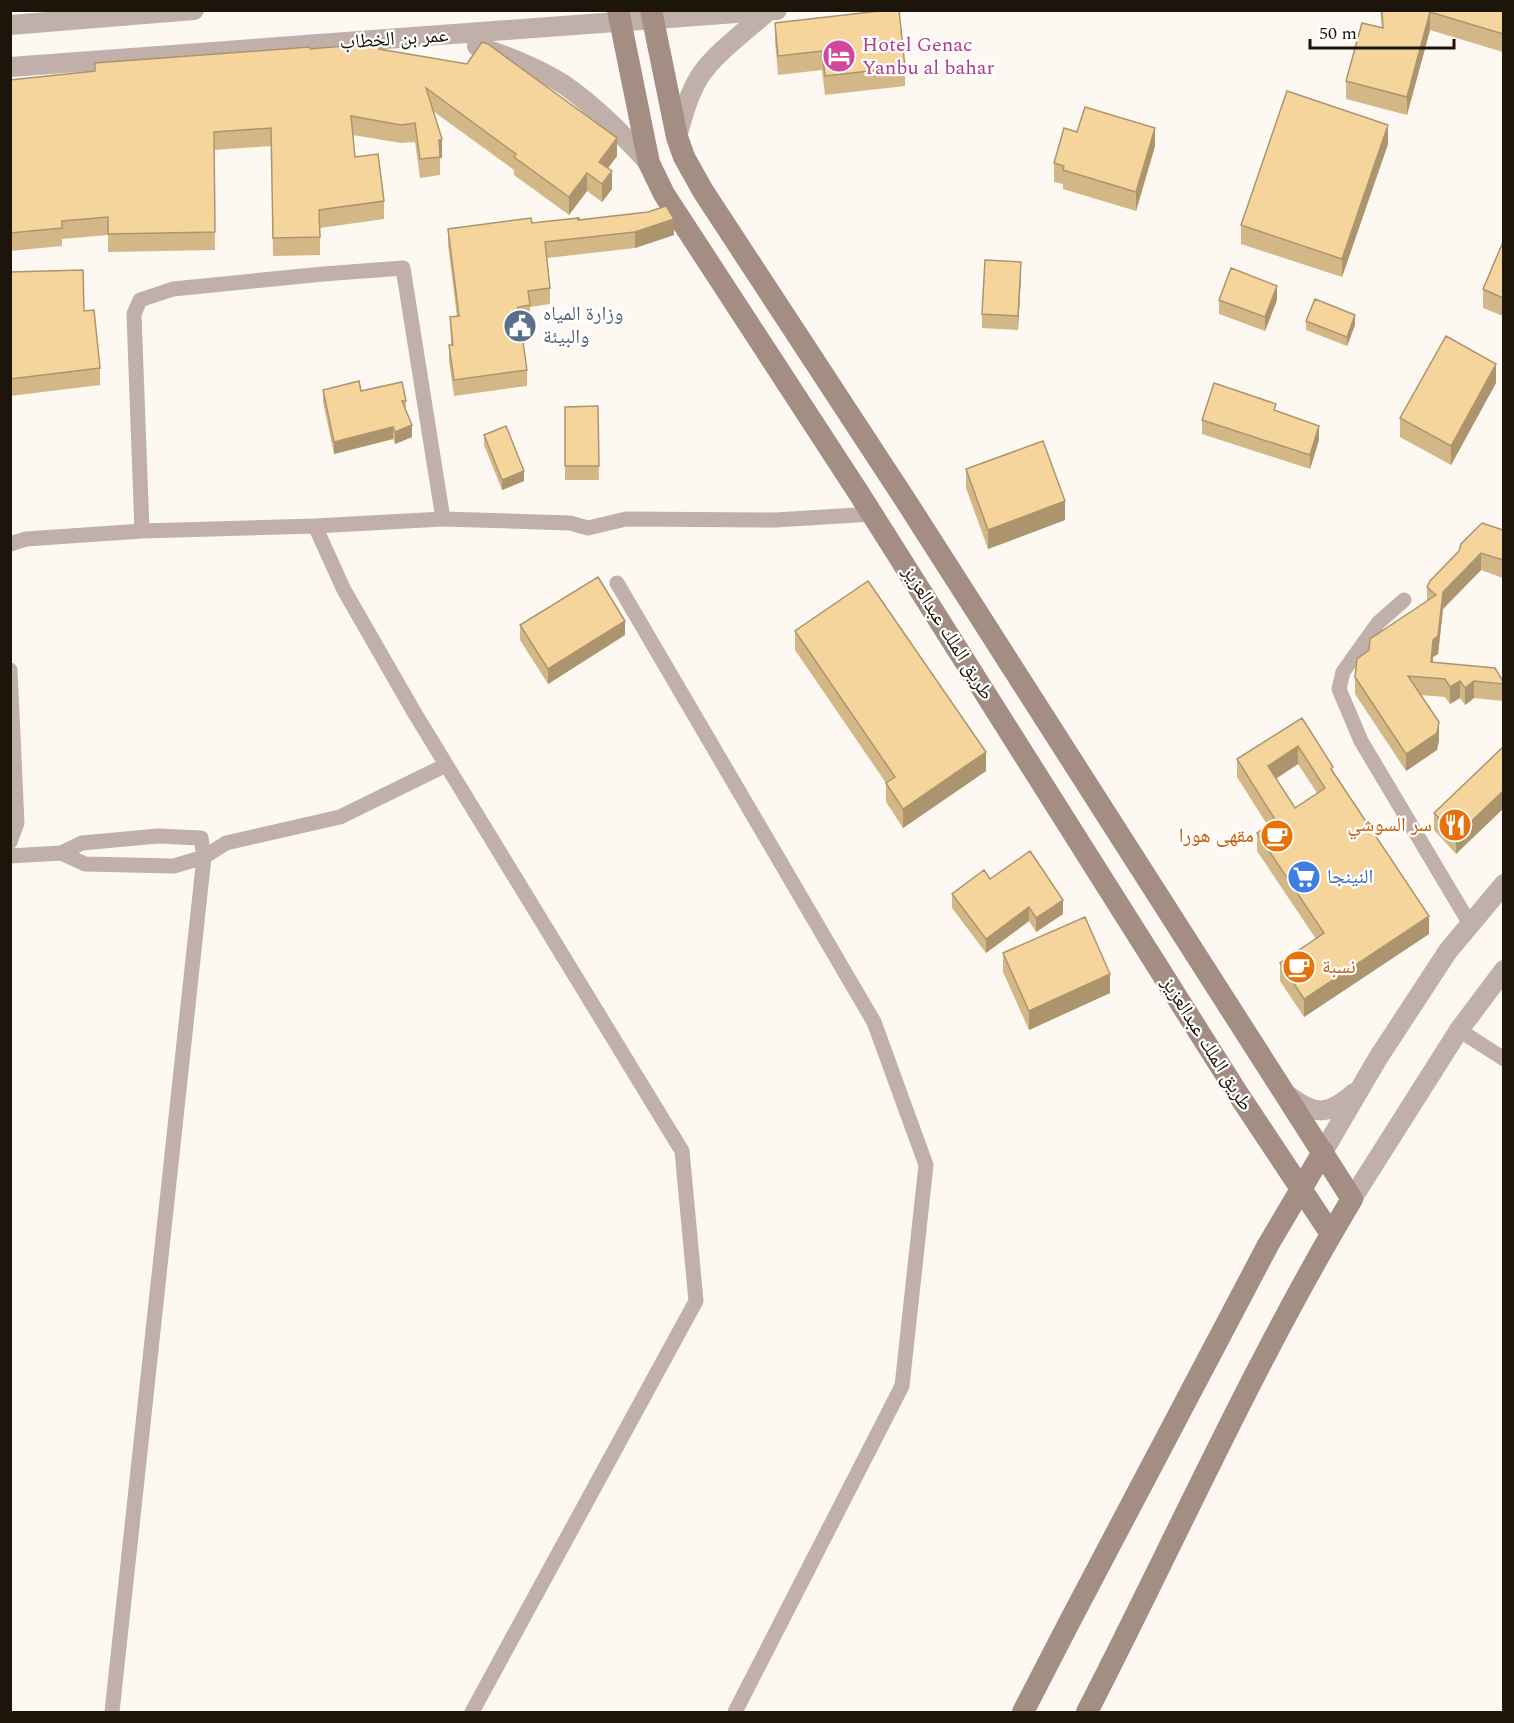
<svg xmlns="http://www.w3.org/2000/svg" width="1514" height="1723" font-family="Spectral,'Noto Naskh Arabic',serif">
<rect width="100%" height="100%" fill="#fdf8f2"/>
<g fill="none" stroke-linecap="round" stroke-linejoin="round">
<path stroke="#c0b0a9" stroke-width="15" d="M315 526 344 590 414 712 682 1151 696 1301 472 1712
M142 531 134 314 140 300 173 289 323 274 403 268 443 519
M10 544 26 539 142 531 315 526 443 519 570 523 588 528 626 519 775 520 873 514
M617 583 874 1022 926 1165 902 1386 735 1712
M1404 600 1378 623 1343 672 1339 689 1361 741 1470 924
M10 670 17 823 10 842
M61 853 85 864 174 866 204 857 226 843 340 817 446 765
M10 856 61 853 82 843 158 836 201 838 204 857 112 1712
M1459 1030 1504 1059"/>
<path stroke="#c0b0a9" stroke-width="20" d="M10 25 194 10
M477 46C506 56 536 67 563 84 595 106 622 134 649 163
M10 67 777 10
M677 137C683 116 688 95 700 76 714 54 748 29 768 11
M1286 1094C1314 1115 1327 1117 1354 1093
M1323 1152 1378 1058 1448 951 1504 884
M1352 1199 1459 1030 1504 970"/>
<path stroke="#a48d83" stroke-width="22" d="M618 10 649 163 664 194 860 495 1238 1094 1331 1234
M651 10 677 137 684 157 703 191 906 501 1352 1199C1253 1364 1175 1541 1087 1712
M1023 1712 1071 1619 1268 1245 1323 1152"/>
</g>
<path fill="#d4b787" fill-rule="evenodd" d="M1380 10H1503V52L1430 30 1407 115 1346 99V81L1382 28Z
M775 23 905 67V86L825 95 822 70 778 75 775 41Z
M310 49H379L617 156 608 168 612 189 602 202 587 191 569 215 514 175V170L433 111 442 158H440V175L420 178 415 142 401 143 353 135 355 157 384 201V219L320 228V255L273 256 271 146 214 150 215 250 108 252V235L62 239V246L10 251V80L95 71V63Z
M1077 132 1155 146 1136 211 1063 189V184L1054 182V163Z
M1388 144 1342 277 1241 244V225Z
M579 220 674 235 635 248 547 258 550 288V304L530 307V321L520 322 527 370V386L454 396 449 361V345H451L450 317H457L448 245V229Z
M1503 242V316L1483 308V289Z
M10 272 84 311 100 368V385L10 396Z
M1021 276 1018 330 982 328V314Z
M1219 300H1277L1265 331 1219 314Z
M1306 321 1355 325 1347 346 1306 330Z
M1496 383 1451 465 1400 437V418Z
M323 390 361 391 406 401V410L412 437 395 444 393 439 334 454 323 402Z
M598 406 599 480H565V407Z
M1276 411 1319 440 1310 469 1202 434V420Z
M484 435 524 481 502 490 484 445Z
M966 469 1065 520 988 549 966 488Z
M1503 530V578L1481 570 1443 609 1438 654 1433 657V662L1503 681V701L1474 698 1465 705 1460 698 1450 704 1445 697 1420 695 1439 740 1437 750 1406 771 1355 694V677L1369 650 1427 601V587Z
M520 625 625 635 548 684 520 640Z
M795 631 986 771 903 828 886 802V783L795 650Z
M1302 718 1429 934 1304 1017 1280 981V963L1316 939 1257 851V833L1268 826 1237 777V759ZM1298 764 1317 793 1295 808 1276 778Z
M1503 747 1456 854 1434 830V813Z
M990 879 1063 914 1036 932 1029 921 986 953 952 908V894Z
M1003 953 1110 993 1029 1030 1003 972Z"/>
<path fill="#ac956e" d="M1430 12V30L1407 115V97Z
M1388 125V144L1342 277V259Z
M1155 128V146L1136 211V192Z
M617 138V156L599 180V162Z
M442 139V158H440L439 140Z
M612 171V189L602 202V184Z
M587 173V191L569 215V197Z
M674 219V235L635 248V232Z
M1021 262V276L1018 330V316Z
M1277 286V300L1265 331V317Z
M1355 315V325L1347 346V337Z
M1496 364V383L1451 465V446Z
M412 425V437L395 444V432Z
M1319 426V440L1310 469V455Z
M393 427V439L334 454V442Z
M524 471V481L502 490V480Z
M1065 501V520L988 549V530Z
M1481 553V570L1443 609 1438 654 1433 657 1431 680V662L1433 640 1443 592Z
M625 621V635L548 684V669Z
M1460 681V698L1450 704V687Z
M1474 681V698L1465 705V688Z
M1439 722V740L1437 750 1406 771V754Z
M1298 746V764L1268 784V766Z
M986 752V771L903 828V809Z
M1503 791V809L1456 854V836Z
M1063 900V914L1036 932V918Z
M1029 907V921L986 953V939Z
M1429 916V934L1304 1017V999Z
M1110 974V993L1029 1030V1011Z"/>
<path fill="#f6d59d" stroke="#ac956e" stroke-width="1.5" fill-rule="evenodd" d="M888 10H899L905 67 825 76 822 51 778 56 775 23Z
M1382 10H1503V34L1430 12 1407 97 1346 81 1362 23 1383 28Z
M482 42 488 44 617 138 599 162 612 171 602 184 587 173 569 197 514 157 516 154 426 88 442 139 439 140 440 157 420 159 415 123 401 125 351 116 355 157 378 154 384 201 319 210 320 237 273 238 271 128 214 132 215 232 108 234V217L62 221V228L10 233V80L95 71V63L310 47V49L379 43V49L467 64Z
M1287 91 1388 125 1342 259 1241 225Z
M1085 107 1155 128 1136 192 1063 170 1064 166 1054 163 1064 128 1077 132Z
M666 206 674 219 635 232 545 242 550 288 528 291 530 305 518 307 527 370 454 380 449 345H453L450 317 459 316 448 229 531 218 532 223 579 218 578 220 648 212Z
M1503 242V298L1483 289Z
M985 260 1021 262 1018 316 982 314Z
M1231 268 1277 286 1265 317 1219 300Z
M83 270 84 311 94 310 100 368 10 379V272Z
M1315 299 1355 315 1347 337 1306 321Z
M1446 336 1496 364 1451 446 1400 418Z
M359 381 361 391 402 382 406 401H402L412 425 395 432 393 427 334 442 323 390Z
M1214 383 1276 404 1274 410 1319 426 1310 455 1202 420Z
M598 406 599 466H565V407Z
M506 426 524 471 502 480 484 435Z
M1043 441 1065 501 988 530 966 469Z
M1482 523 1503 530V560L1481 553 1443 592 1438 636 1433 640 1431 662 1495 668 1503 681V684L1474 681 1465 688 1460 681 1450 687 1445 679 1408 676 1439 722 1437 733 1406 754 1355 677 1357 659 1369 650 1370 639 1436 595 1427 587 1430 581 1459 551 1461 544Z
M598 577 625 621 548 669 520 625Z
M868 581 986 752 903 809 886 783 895 777 795 631Z
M1302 718 1333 767 1331 769 1429 916 1304 999 1280 963 1324 933 1257 833 1276 821 1237 759ZM1298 746 1325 788 1295 808 1268 766Z
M1503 747V791L1456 836 1434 813Z
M1030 851 1063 900 1036 918 1029 907 986 939 952 894 984 870 990 879Z
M1085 917 1110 974 1029 1011 1003 953Z"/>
<defs>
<symbol id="hotel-disc" viewBox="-11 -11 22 22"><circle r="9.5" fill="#d1479c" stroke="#fff"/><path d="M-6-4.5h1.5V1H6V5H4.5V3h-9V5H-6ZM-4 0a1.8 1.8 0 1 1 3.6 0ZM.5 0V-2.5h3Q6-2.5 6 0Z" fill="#fff"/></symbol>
<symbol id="civic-disc" viewBox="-11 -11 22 22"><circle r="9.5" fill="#5c6f8a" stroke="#fff"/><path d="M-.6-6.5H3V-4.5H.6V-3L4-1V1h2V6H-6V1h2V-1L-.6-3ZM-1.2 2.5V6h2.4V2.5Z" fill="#fff"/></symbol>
<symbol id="restaurant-disc" viewBox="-11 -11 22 22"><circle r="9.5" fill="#e8710a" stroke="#fff"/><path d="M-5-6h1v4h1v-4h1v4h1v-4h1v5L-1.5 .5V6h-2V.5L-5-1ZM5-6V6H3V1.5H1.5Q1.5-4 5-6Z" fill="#fff"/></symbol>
<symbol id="cafe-disc" viewBox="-11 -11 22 22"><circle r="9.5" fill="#e8710a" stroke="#fff"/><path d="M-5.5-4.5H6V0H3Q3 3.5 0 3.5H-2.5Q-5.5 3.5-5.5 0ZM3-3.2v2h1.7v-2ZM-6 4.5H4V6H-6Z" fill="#fff"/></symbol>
<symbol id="supermarket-disc" viewBox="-11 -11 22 22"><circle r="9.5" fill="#3f7fe0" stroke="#fff"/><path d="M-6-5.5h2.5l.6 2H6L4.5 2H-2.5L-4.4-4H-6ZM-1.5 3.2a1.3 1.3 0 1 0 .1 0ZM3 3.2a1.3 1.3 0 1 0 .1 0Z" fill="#fff"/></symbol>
</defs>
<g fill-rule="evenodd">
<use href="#hotel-disc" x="820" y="37" width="38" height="38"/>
<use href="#civic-disc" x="501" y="307" width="38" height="38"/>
<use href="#restaurant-disc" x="1436" y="806" width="38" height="38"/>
<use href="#cafe-disc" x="1258" y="817" width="38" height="38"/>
<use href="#supermarket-disc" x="1285" y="858" width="38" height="38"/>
<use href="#cafe-disc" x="1280" y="948" width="38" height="38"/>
</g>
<g text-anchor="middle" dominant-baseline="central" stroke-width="4.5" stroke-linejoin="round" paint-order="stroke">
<g font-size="20" fill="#1d140a" stroke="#fff">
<text transform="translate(394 39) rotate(-4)">عمر بن الخطاب</text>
<text transform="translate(948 633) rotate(58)">طريق الملك عبدالعزيز</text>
<text transform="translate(1207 1044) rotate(58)">طريق الملك عبدالعزيز</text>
</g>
<g font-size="20" fill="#b23c85" stroke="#fff" text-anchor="start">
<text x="862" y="45">Hotel Genac<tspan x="862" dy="23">Yanbu al bahar</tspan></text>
</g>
<g font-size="20" fill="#4e5e75" stroke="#fff" text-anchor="start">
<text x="543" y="314">وزارة المياه<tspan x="543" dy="23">والبيئة</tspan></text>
</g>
<g font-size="20" fill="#c56008" stroke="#fff" text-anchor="end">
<text x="1432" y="825">سر السوشي</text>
<text x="1254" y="836">مقهى هورا</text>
<text x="1322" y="967" text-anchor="start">نسبة</text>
</g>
<g font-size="20" fill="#366cbe" stroke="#fff" text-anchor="start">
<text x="1327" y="877">النينجا</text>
</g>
</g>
<rect width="1514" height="1723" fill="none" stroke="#1d140a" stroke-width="24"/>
<path d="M1310 39v9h144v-9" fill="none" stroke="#1d140a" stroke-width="3"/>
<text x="1319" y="39" font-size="18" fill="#1d140a" stroke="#ffffff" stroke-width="4.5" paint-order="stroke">50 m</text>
</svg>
